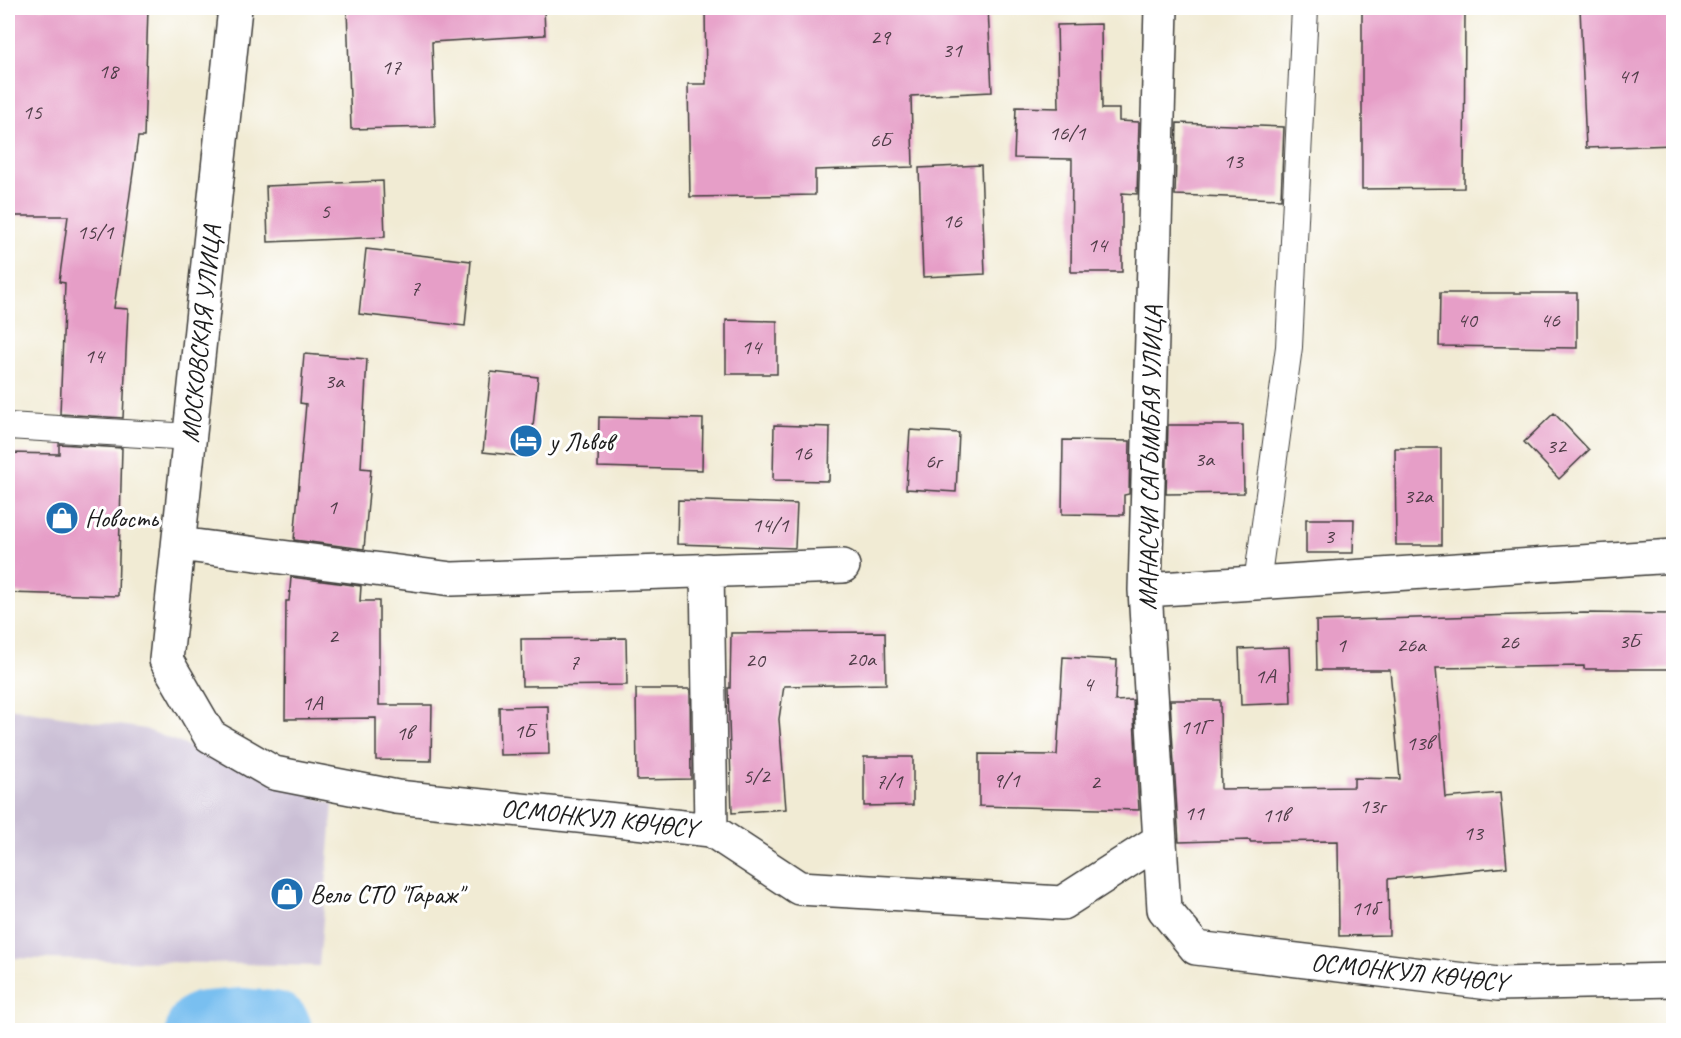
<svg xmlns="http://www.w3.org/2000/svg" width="1681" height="1038" font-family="Caveat,sans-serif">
<rect width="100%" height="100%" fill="#fff"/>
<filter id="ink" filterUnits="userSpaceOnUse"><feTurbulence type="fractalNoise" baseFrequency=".0167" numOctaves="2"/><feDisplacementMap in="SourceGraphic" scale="12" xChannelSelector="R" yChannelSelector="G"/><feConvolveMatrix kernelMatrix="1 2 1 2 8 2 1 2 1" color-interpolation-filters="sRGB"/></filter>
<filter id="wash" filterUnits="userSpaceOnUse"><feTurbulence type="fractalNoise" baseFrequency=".008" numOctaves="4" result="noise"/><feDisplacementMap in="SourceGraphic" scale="24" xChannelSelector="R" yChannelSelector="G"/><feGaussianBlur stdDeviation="1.35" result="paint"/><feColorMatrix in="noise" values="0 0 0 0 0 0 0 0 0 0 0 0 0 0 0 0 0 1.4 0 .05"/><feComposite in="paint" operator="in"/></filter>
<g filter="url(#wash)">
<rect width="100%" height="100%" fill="#f1ebd4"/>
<path fill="#cbbfd5" d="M8 708 145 729 333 804 319 966 8 958Z"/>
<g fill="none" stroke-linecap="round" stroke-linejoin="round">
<path stroke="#79bff0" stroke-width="78" d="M205 1030 241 1027 273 1030"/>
</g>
<g id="blocks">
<path fill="#e69ec7" d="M8 8H148L144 137H138L114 308 128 309 123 418 60 414 65 283 59 282 68 216H10Z
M347 8H544L545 35 432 42 435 127 351 129Z
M705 8H988L992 92 911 96 913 167 815 170V195L690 197 688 84H706Z
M1362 8H1465L1464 188 1362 189Z
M1580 8H1674V145L1586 148Z
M1101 24 1102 109H1119V121L1139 122 1137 194 1122 193V272H1071L1072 159 1014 158 1016 107 1059 108 1057 25Z
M1177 123 1284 127 1281 199 1175 195Z
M981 165 985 274 923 277 919 168Z
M383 181 385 237 268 242 266 186Z
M366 249 471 261 465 326 359 314Z
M1440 293H1577V348L1439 346Z
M726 320 777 321V374H726Z
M304 354 367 359 361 468 371 469 364 549 294 540 306 404 300 403Z
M491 372 538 377 530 457 483 452Z
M1554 413 1589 450 1559 479 1524 442Z
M599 417 703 419 702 470 598 467Z
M774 425 830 427 829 481 773 480Z
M1168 425H1243L1244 493 1166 494Z
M910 430 959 433 956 492 906 489Z
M1063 440 1130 441 1129 494 1124 495V515L1062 514Z
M59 444 122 448 118 596 8 593V453L59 454Z
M1395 448H1441V545H1396Z
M678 500 797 504 795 548 677 544Z
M1306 519H1354L1353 553H1306Z
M291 577 361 586 360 601H379V705H432L431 761 376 760V718L285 719 286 601H289Z
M1584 613 1674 614V669H1584V666L1436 668 1446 798 1500 793 1507 867 1388 879 1389 935 1339 936 1338 841 1250 842V840L1179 842 1170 700H1220L1221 789 1354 787V778L1400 779 1390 670H1317L1316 621Z
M885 632 886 684 784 686 779 719 786 809 732 813 728 688H730L731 633Z
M626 638 627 685 522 686 521 639Z
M1289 647 1291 703 1241 705 1239 649Z
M1063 657 1117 660 1115 701 1133 700 1139 810 979 806V754L1057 755Z
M636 689H690L691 779 637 780Z
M548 706 549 754 500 755 499 707Z
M864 757H913V805L864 806Z"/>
</g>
</g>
<g filter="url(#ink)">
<use href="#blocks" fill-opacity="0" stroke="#3c3b38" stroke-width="1.5"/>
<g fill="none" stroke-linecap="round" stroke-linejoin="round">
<defs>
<path id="lane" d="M8 426 191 437
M1257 583 1289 347 1305 8"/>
<path id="street" d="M235 8 166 660 210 736 274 773 397 797 711 830 799 888 1062 903 1160 840
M1161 8 1145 590 1164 909 1196 948 1498 984 1674 980
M179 544 452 579 843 566
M707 570 711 830
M1145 590 1674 556"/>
</defs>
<use href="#lane" stroke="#3c3b38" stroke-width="28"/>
<use href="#street" stroke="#3c3b38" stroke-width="36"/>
<use href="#lane" stroke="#fff" stroke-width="26"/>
<use href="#street" stroke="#fff" stroke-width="33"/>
</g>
</g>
<defs>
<symbol id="hotel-disc" viewBox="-11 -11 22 22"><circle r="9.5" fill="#1f6fb2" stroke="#fff"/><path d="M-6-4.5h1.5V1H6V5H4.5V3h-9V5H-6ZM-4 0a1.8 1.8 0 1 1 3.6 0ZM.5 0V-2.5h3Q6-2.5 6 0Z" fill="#fff"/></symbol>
<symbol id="shop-disc" viewBox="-11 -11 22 22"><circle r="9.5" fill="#1f6fb2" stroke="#fff"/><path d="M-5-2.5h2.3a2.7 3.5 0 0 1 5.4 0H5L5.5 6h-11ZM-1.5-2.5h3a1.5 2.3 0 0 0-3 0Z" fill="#fff"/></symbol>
</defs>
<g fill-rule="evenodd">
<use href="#hotel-disc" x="507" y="422" width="38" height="38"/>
<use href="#shop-disc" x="43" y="499" width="38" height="38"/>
<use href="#shop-disc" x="268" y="875" width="38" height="38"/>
</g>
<g text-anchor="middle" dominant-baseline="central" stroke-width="6" stroke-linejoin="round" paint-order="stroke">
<g font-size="22" fill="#4e3c47">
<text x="880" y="37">29</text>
<text x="952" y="50">31</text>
<text x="391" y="67">17</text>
<text x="108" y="71">18</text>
<text x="1628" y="76">41</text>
<text x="32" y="112">15</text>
<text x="1067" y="133">16/1</text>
<text x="880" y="140">6Б</text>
<text x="1233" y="161">13</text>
<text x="325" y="211">5</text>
<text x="952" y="221">16</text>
<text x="95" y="232">15/1</text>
<text x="1097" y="245">14</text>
<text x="415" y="288">7</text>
<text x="1467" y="320">40</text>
<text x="1550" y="320">46</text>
<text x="751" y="347">14</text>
<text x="94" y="356">14</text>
<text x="334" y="381">3а</text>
<text x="1556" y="446">32</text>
<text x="802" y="453">16</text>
<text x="1204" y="459">3а</text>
<text x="933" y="461">6г</text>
<text x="1418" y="496">32а</text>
<text x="332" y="507">1</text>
<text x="770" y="525">14/1</text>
<text x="1329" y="536">3</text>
<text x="333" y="636">2</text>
<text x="1629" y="641">3Б</text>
<text x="1509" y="642">26</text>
<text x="1341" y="645">1</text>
<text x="1411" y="645">26а</text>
<text x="861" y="659">20а</text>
<text x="755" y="660">20</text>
<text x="574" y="662">7</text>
<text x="1265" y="676">1А</text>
<text x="1088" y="684">4</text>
<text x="312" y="703">1А</text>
<text x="1195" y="727">11Г</text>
<text x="524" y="731">1Б</text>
<text x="404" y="733">1в</text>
<text x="1419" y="743">13в</text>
<text x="756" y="776">5/2</text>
<text x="1006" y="780">9/1</text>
<text x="889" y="781">7/1</text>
<text x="1095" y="782">2</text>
<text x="1372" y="806">13г</text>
<text x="1194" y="813">11</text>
<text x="1275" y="815">11в</text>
<text x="1473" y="833">13</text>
<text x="1364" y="908">11б</text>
</g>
<g font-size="26" fill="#1c1c1c" stroke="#fff">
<text transform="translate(201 334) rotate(-84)">МОСКОВСКАЯ УЛИЦА</text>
<text transform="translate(1150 458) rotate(-89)">МАНАСЧИ САГЫМБАЯ УЛИЦА</text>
<text transform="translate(599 818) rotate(6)">ОСМОНКУЛ КӨЧӨСҮ</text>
<text transform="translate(1409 972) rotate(6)">ОСМОНКУЛ КӨЧӨСҮ</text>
</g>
<g font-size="26" fill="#1c1c1c" stroke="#fff" text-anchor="start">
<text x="549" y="441">у Львов</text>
<text x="85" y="518">Новость</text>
<text x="310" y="894">Вело СТО "Гараж"</text>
</g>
</g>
<rect width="1681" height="1038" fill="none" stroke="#fff" stroke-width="30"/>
</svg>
